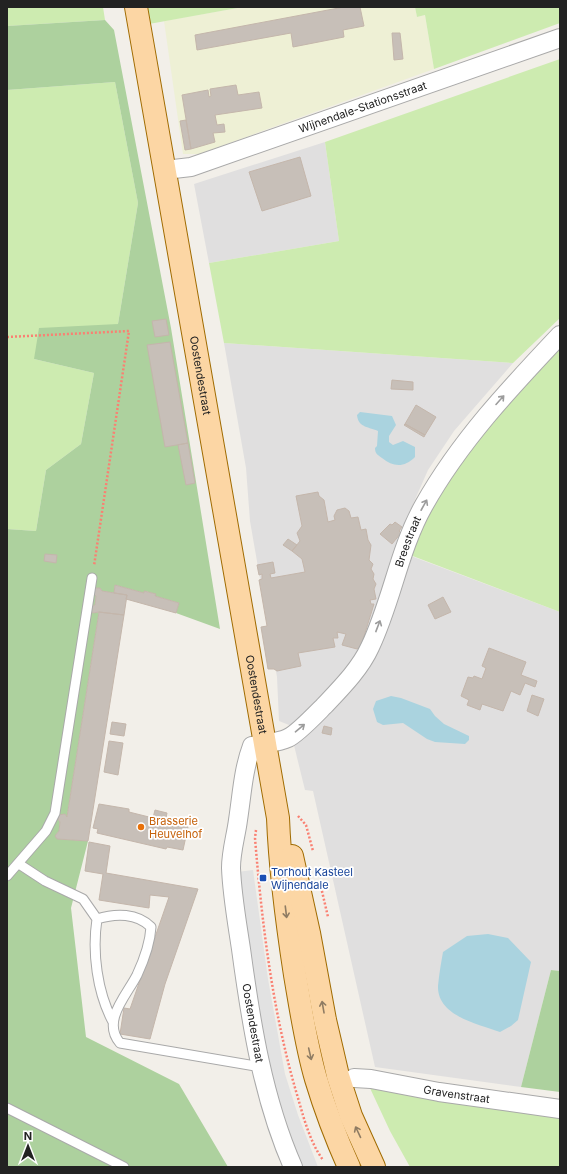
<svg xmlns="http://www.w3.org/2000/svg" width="567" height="1174" font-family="Inter,sans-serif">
<rect width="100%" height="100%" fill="#f2efe9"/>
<path fill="#e0dfdf" d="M325 142 339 241 209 263 194 184Z
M224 343 513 363 454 431 428 470 410 511 395 550 560 612V971L551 970 521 1087 375 1067 313 791 305 790 289 725 279 721 277 677 250 521 246 468Z"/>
<path fill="#eef0d5" d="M243 7H415L417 17 425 15 434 69 199 154H183L164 21Z"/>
<path fill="#cdebb0" d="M7 7H103L105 20 7 26Z
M147 7H243L149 24Z
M415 7H560V23L434 69 425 15 417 17Z
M560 59V318L513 363 224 343 209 263 339 241 325 142Z
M115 82 138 203 118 324 34 359 94 373 81 444 46 470 36 531 7 529V90Z
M560 349V612L410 555 423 521 471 444Z
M369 1086 560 1116V1167H410L390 1131Z"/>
<path fill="#add19e" d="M105 20 114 30 171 328 220 629 176 613 179 603 155 596V594L145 591 144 593 115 585 114 593 102 591 100 588 94 590 93 593 96 596 95 605 91 607 90 611 93 613 99 612 67 817 65 814 58 815V819L60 822 59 831 55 836 60 839 88 841 71 908 86 1037 179 1084 228 1167H7V529L36 531 46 470 81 444 94 373 34 359 39 328 118 324 138 203 115 82 7 90V26Z
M551 970 560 971V1092L521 1087Z"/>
<path fill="#e2e2e2" d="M253 870 268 979 285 1074 298 1115 318 1167H301L268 1066 237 872Z"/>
<path fill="#aad3df" d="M360 412 392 416 396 425 389 436V442L393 445 403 441 415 447V457C404 468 393 467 382 458 378 455 375 454 375 448L377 446 378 431C370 427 358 428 357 415Z
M391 696 401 698 430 709 435 716 444 724 469 736V740L465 744 435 742 427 739 403 723 383 725 377 722 373 709 376 701Z
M488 934 508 938 531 962 518 1020 511 1026 500 1032C478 1024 437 1016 438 986 439 975 441 963 443 952L467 936Z"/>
<path fill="#c7bfb8" stroke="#c4b6ab" d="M344 7H360L364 26 343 30 344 37 293 47 291 33 197 50 195 35Z
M392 33H400L403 59 394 60Z
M236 85 238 95 259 92 262 108 215 115 217 125 224 124 225 132 213 133 215 142 191 149 182 95 208 90 209 97 211 96 210 89Z
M186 120 191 149 185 150 180 121Z
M300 157 311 196 262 211 249 172Z
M166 319 169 335 155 337 152 321Z
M170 342 188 443 165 447 147 345Z
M392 380 413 382V390L391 389Z
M416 405 436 417 425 435 405 424Z
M405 424 425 435 424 437 404 425Z
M188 443 195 483 186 485 178 445Z
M318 492 319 496 324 500 328 522 335 520 334 516 337 510 345 508 349 511 351 518 358 517 361 530 366 529 368 540 371 545 369 560 373 564 371 569 374 574 373 579 376 584 374 589 376 599 370 600 371 604H374L361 646 357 649 342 645 346 634 337 632 338 638H333L335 647 298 653 301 666 277 671 274 669H268L261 627 267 626 259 580 262 579V574L259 575 257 565 273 562 275 573 270 574 271 578 305 572 302 559 292 551 300 541 297 533 302 526 296 496Z
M395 522 402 527 399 531 401 533 392 544 380 534 390 524 392 525Z
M288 539 297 545 292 551 283 545Z
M45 554 57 555 56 563 44 561Z
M115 585 144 593V591L156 594 155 596 179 603 176 613 126 599 127 595 114 593Z
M96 588H100L102 591 127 595 124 615 99 612 93 613 90 611 91 607 95 605 96 596 93 593 94 590Z
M443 597 451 612 435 619 428 605Z
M99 612 124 615 88 841 57 839 55 836 59 831 60 822 58 819V815L65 814 67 817Z
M489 648 526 662 521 675 537 681 535 687 525 683 520 695 511 691 503 711 482 704 480 710 467 705 469 700 461 696 468 677 473 678 474 676 482 679 486 668 482 666Z
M532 695 544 699 538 716 527 711Z
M112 722 126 724 124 736 110 734Z
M324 726 332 728 331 735 322 733Z
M109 741 123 743 118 775 104 772Z
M99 804 129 809V812L153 818 155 810 167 813 165 822 188 827 183 850 167 847 166 849 97 833 98 829 93 828Z
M89 842 110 846 106 873 198 889 165 984 150 1039 120 1034 124 1008 130 1009 169 897 150 895 149 908 99 900 103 874 85 871Z"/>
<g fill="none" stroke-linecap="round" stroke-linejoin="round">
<defs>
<path id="service" d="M19 864 45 881 83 899 97 919
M7 876 46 831 55 813 92 578
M113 1022C97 992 92 952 97 919 116 913 137 913 151 927 150 944 144 960 137 975 127 995 101 1021 120 1043L261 1067
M7 1108 124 1167"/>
<g id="minor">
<path id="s1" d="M165 170 191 167 560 38"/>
<path id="s2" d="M354 1078 371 1079 439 1092 560 1109"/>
<path id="s3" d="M293 1167C263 1099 251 1023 241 949 237 922 232 895 231 868 231 851 236 836 238 820 242 794 243 770 252 746 263 743 278 743 288 738 297 734 316 714 324 706 341 688 360 669 370 647 392 601 399 549 424 505 460 441 510 388 560 335"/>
</g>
<g id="primary">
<path id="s4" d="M136 7 278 818C280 870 287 923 295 975 301 1010 306 1045 316 1079 325 1109 336 1138 349 1167"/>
<path d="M292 856 309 933 325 1020 338 1076 351 1116 374 1167"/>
</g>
</defs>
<use href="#service" stroke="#a9a9a9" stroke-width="11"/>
<use href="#minor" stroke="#a9a9a9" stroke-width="20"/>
<use href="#primary" stroke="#a06b00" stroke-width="24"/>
<path stroke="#fa8072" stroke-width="2.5" stroke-dasharray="2 2" stroke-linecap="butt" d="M7 337 129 331 94 566
M298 816 306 825 313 851
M256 830 255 838C262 925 273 1015 298 1098 304 1119 310 1142 323 1160
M321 887 328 917"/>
<use href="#service" stroke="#fff" stroke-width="9"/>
<use href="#minor" stroke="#fff" stroke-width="18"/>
<use href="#primary" stroke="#fcd6a4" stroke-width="22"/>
</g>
<defs><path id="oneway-shaft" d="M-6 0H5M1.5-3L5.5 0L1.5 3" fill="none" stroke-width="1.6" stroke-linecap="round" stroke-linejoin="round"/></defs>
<g stroke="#9c9c9c">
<use href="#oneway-shaft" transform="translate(500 400) rotate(-48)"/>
<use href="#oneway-shaft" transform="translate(424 505) rotate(-61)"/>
<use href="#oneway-shaft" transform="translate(378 626) rotate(-69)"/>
<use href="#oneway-shaft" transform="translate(300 728) rotate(-40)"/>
</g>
<g stroke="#8f7c63">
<use href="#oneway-shaft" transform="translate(286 912) rotate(83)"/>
<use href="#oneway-shaft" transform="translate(323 1007) rotate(-100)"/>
<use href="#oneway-shaft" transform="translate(310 1054) rotate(77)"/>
<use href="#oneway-shaft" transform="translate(358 1132) rotate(-115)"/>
</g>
<circle fill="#e8710a" stroke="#fff" stroke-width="1.5" cx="141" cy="827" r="4"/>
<rect fill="#1a4fb4" stroke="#fff" stroke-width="1.5" x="259" y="874" width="8" height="8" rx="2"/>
<g text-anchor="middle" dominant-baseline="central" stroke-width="3.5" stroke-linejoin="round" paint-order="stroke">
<g font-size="11" fill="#222" stroke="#fff">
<text stroke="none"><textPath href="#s1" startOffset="208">Wijnendale-Stationsstraat</textPath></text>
<text stroke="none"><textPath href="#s4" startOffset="374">Oostendestraat</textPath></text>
<text stroke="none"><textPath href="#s3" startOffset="703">Breestraat</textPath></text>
<text stroke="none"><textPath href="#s4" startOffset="698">Oostendestraat</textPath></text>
<text transform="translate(253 1023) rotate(80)">Oostendestraat</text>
<text stroke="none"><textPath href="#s2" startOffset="104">Gravenstraat</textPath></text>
</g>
<g font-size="11" fill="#c56008" stroke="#fff" text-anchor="start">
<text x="149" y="821">Brasserie<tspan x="149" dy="13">Heuvelhof</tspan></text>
</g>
<g font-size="11" fill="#164399" stroke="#fff" text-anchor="start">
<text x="271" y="872">Torhout Kasteel<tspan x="271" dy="13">Wijnendale</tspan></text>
</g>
</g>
<rect width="567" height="1174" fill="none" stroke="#222222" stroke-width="16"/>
<g transform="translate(28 1146)" stroke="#ffffff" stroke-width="3" paint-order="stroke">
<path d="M0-3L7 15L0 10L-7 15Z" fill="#222222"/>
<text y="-6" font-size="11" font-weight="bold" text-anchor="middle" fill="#222222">N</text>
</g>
</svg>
